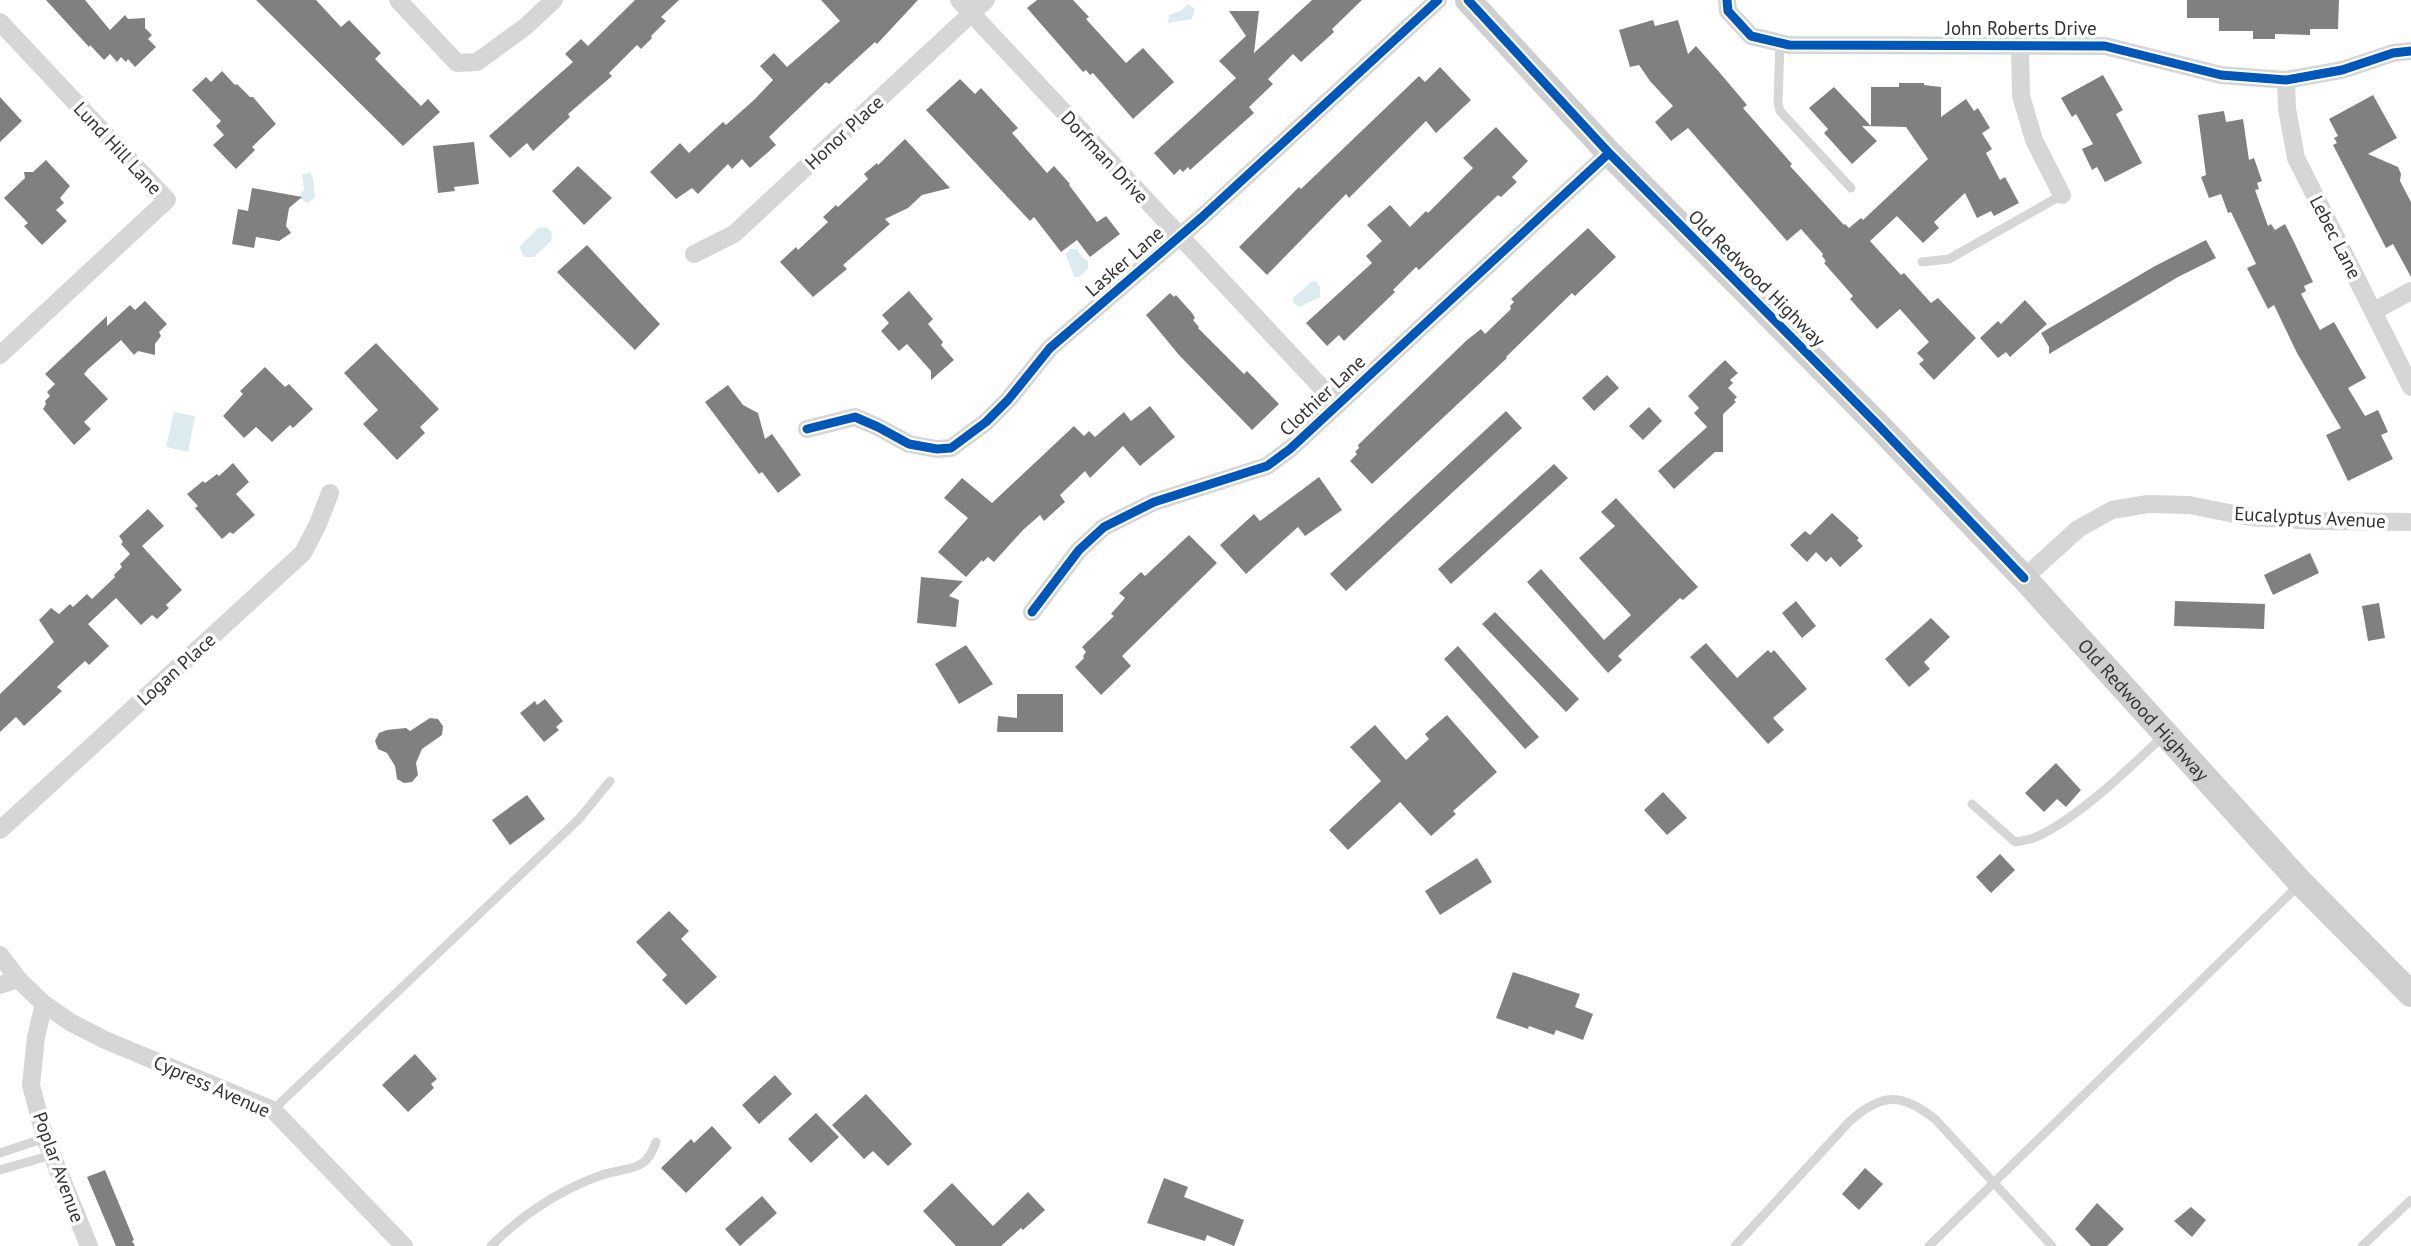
<svg xmlns="http://www.w3.org/2000/svg" width="2411" height="1246" font-family="'PT Sans',sans-serif">
<rect width="100%" height="100%" fill="#fff"/>
<path fill="#dbebf0" d="M1188 4 1195 9 1192 19 1168 23 1169 15 1181 11Z
M310 172 313 178 315 198 307 203 299 197 304 189 302 175Z
M543 227 548 228 552 233 551 241 534 257H525L522 254 520 246 538 228Z
M1070 249H1077L1081 256 1088 261V269L1079 277H1074C1072 268 1068 262 1066 254Z
M1316 281 1320 287V297L1300 307 1293 303V298L1311 282Z
M174 412 195 416 188 452 166 447Z"/>
<path fill="#808080" d="M46 0H85L110 30 125 15 128 19 145 18V28L152 35 148 39 156 47 135 67 128 59 126 62 121 57 117 62 110 54 104 60 90 45 89 47Z
M256 0H316L341 27 349 20 381 53 375 59 421 106 428 99 440 112 403 146Z
M635 0H679L661 17 666 21 651 36 652 38 641 49 637 45 609 73 612 76 568 114 570 117 546 139 533 151 527 143 510 158 489 136 573 62 565 54 581 39 588 46Z
M821 0H918L877 44 875 42 829 84 826 82 769 137 776 145 750 168 742 159 732 169 728 164 698 194 692 188 676 199 650 172 680 143 689 153 723 122 726 125 755 99 773 80 760 66 774 53 787 67 840 21Z
M1037 0H1073L1089 17 1086 19 1126 63 1143 48 1174 82 1133 119 1093 73 1090 75 1086 70 1083 72 1027 8Z
M1312 0H1362L1332 29 1334 32 1301 62 1293 54 1268 79 1273 84 1249 107 1254 113 1190 170 1188 167 1183 172 1180 169 1174 175 1154 153 1236 78 1219 61 1246 36 1229 11H1259L1254 53Z
M2187 0H2339L2338 29H2310V35L2275 34V39H2253V31H2219V18H2187Z
M1653 20 1655 26 1678 20 1688 54 1696 46 1720 73 1747 105 1743 108 1792 164 1790 166 1844 225 1845 224 1849 228 1861 218 1863 220 1928 159 1906 127 1862 126 1877 141 1852 164 1824 133 1828 129 1809 108 1834 87 1871 126V87H1899V83H1924V85L1941 87V117L1966 99 1974 111 1978 108 1990 128 1982 133 1992 149 1986 153 2000 180 2005 177 2019 203 1994 216 1991 211 1977 218 1965 193 1934 222 1939 228 1923 243 1897 216 1870 241 1901 275 1904 273 1931 303 1938 298 1976 338 1934 380 1919 364 1924 360 1917 353 1929 342 1900 309 1877 329 1850 299 1853 296 1824 263 1826 261 1822 256 1823 254 1801 229 1787 241 1688 128 1671 141 1655 122 1673 106 1650 81 1639 65 1630 67 1619 30Z
M1440 67 1471 100 1436 133 1426 121 1349 198 1346 194 1267 275 1239 247 1299 187 1301 189 1419 76 1425 82Z
M222 71 235 85 237 84 250 97H253L276 124 252 147 255 150 236 169 213 145 224 135 216 126 221 121 192 90 206 77 211 82Z
M2103 75 2123 110 2116 114 2142 163 2105 182 2097 167 2092 170 2082 149 2093 144 2076 114 2072 117 2061 98Z
M960 79 975 94 981 88 1018 128 1012 133 1047 173 1054 166 1070 184 1069 185 1097 222 1106 216 1120 234 1090 257 1077 240 1061 252 1034 217 1030 221 926 110Z
M2373 95 2397 138 2368 154 2398 167 2401 174 2400 181 2411 202V277L2393 244 2386 248 2333 145 2337 143 2334 138 2338 136 2329 119Z
M0 97 22 121 0 142Z
M2224 111 2226 122 2243 119 2249 160 2254 158 2262 181 2257 183 2259 189 2255 190 2268 226 2271 224 2275 230 2285 224 2295 244 2313 282 2304 286 2306 291 2301 294 2320 330 2334 322 2366 378 2348 388 2365 416 2378 410 2388 432 2381 435 2393 459 2348 481 2326 435 2341 428 2297 353 2274 305 2268 309 2247 268 2256 264 2231 212 2228 213 2221 194 2209 198 2201 177 2206 175 2198 115Z
M1496 127 1528 161 1512 177 1517 182 1501 197 1498 195 1419 270 1416 267 1393 290 1395 292 1344 341 1339 335 1327 346 1306 323 1372 263 1366 256 1382 241 1367 225 1390 205 1410 227 1426 211 1428 213 1473 168 1463 158Z
M905 139 950 188 922 195 908 208 885 219 890 224 843 265 847 269 813 297 780 262 796 247 798 250 828 222 823 217 836 205 838 207 868 179 864 174 877 163 878 165Z
M474 142 479 184 454 187 455 191 438 193 433 146Z
M46 160 70 186 60 198 64 203 56 210 67 221 42 245 24 226 28 223 4 198 25 178 24 172H33Z
M578 166 612 198 584 225 552 191Z
M252 188 302 197 289 208 286 226 291 233 279 241 256 237 254 248 232 244 238 209 248 211Z
M1588 228 1616 257 1575 296 1572 293 1506 357 1507 358 1372 484 1350 461 1357 454 1355 452 1359 448 1358 445 1467 340 1481 329 1485 334 1511 309 1510 306 1514 302 1511 299Z
M2206 240 2216 258 2178 277 2049 354V347L2041 333 2155 266Z
M587 245 660 324 635 350 557 272Z
M909 291 933 319 928 324 943 342 941 345 954 360 931 380V371L907 344 899 351 881 331 889 323 882 315Z
M1170 293 1174 297 1176 295 1192 313 1195 318 1193 320 1199 327 1198 328 1244 374 1247 371 1279 404 1252 430 1179 355 1146 315Z
M2025 300 2047 324 2010 357 2006 352 1998 358 1980 338 1998 321 2001 324Z
M145 301 167 324 159 332 161 336 155 344V355L138 351 134 355 121 340 88 369 84 374 108 399 84 422 91 429 74 445 43 409 46 404 45 401 50 396 47 392 55 384 45 374 107 316V326L130 305 135 310Z
M376 343 439 409 420 427 425 433 397 460 363 424 378 410 344 373Z
M1725 360 1738 373 1730 380 1733 383 1728 388 1737 397 1734 400 1736 402 1723 414V452H1715L1674 489 1658 471 1707 427 1694 413 1699 408 1688 396Z
M265 367 285 387 289 384 313 409 293 428 290 425 272 442 256 427 244 438 223 416 243 394 240 391Z
M1607 375 1619 388 1594 411 1582 398Z
M728 385 743 405 758 413 765 439 772 434 801 475 778 493 762 472 759 474 705 402Z
M1150 406 1175 437 1140 466 1123 446 1090 478 1085 471 1060 495 1065 502 1044 521 1040 515 1023 530 994 562 988 557 983 562 982 560 966 577 938 552 968 518 944 498 962 478 992 503 1074 426 1084 436 1089 431 1095 437 1124 412 1131 421Z
M1649 407 1662 421 1643 440 1629 426Z
M1506 411 1522 428 1346 591 1330 574Z
M233 463 249 482 236 494 255 515 233 534 230 532 222 539 195 508 198 506 187 494 203 481 205 483 217 474 219 476Z
M1554 464 1568 478 1451 584 1438 569Z
M1319 477 1342 510 1305 536 1298 527 1246 574 1220 545 1254 514 1260 521Z
M1616 498 1698 587 1683 600 1680 598 1618 656 1622 660 1608 673 1527 582 1541 569 1604 640 1631 615 1579 558 1615 526 1601 512Z
M148 509 164 526 142 546 182 590 166 605 169 608 157 619 152 615 141 625 116 598 88 624 109 646 89 665 85 661 57 687 62 691 24 726 16 717 0 732V694L54 642 39 620 51 608 59 614 70 604 73 607 87 594 92 599 115 577 114 575 122 567 120 564 130 554 121 544 123 542 119 536Z
M1832 513 1859 538 1857 540 1863 546 1840 567 1831 557 1826 562 1816 552 1807 562 1790 545 1805 531 1810 535Z
M1189 535 1217 563 1122 656 1131 666 1101 695 1075 667 1084 658 1083 656 1086 652 1082 647 1114 616 1111 614 1125 598 1119 593 1141 572 1145 576Z
M2310 553 2319 573 2273 595 2264 575Z
M921 577 963 581 949 596 959 600 956 627 917 623Z
M1796 601 1816 626 1802 638 1782 613Z
M2175 601 2265 604 2264 629 2174 626Z
M2379 603 2385 638 2368 641 2362 606Z
M1495 612 1579 699 1566 712 1482 624Z
M1931 618 1950 637 1924 662 1930 669 1909 687 1885 659Z
M1706 643 1737 678 1768 650 1771 653 1774 650 1807 689 1773 718 1784 730 1768 744 1690 657Z
M966 645 993 684 959 704 935 664Z
M1458 646 1539 737 1525 749 1444 659Z
M1017 694H1063V732H997L998 716 1017 718Z
M545 699 563 721 556 727 559 730 544 742 520 713 535 701 537 705Z
M1447 715 1497 772 1453 811 1456 814 1431 836 1400 802 1348 850 1329 830 1381 781 1350 747 1375 725 1406 760 1429 739 1425 734Z
M430 718 438 719 443 726 442 735 422 749 416 763 418 775 412 782 404 783 397 779 395 766 387 753 378 749 375 741 379 733 387 730 406 728 410 731Z
M2056 763 2081 790 2066 807 2057 799 2044 812 2025 793Z
M1663 792 1687 818 1667 835 1644 810Z
M527 795 545 819 510 845 492 820Z
M2000 854 2015 870 1991 893 1976 877Z
M1477 858 1492 882 1440 915 1425 891Z
M669 911 689 931 681 939 717 977 686 1005 662 980 667 975 636 942Z
M1513 972 1580 994 1575 1007 1593 1014 1583 1040 1556 1030 1554 1035 1529 1026 1528 1029 1496 1018Z
M415 1054 437 1079 431 1084 434 1088 408 1112 382 1085Z
M775 1075 792 1094 759 1124 742 1105Z
M866 1094 912 1144 888 1166 873 1151 864 1159 832 1125Z
M816 1113 839 1137 811 1163 788 1139Z
M712 1126 732 1148 686 1193 661 1168 691 1139 694 1143Z
M1865 1168 1883 1184 1859 1210 1842 1194Z
M105 1170 134 1240 132 1241 135 1246H116L87 1177Z
M1164 1178 1188 1187 1184 1197 1244 1220 1234 1246 1207 1235 1205 1241 1147 1223Z
M952 1183 993 1226 1028 1192 1045 1210 1023 1230 1021 1228 1001 1246H956L923 1211Z
M762 1196 777 1213 740 1246 725 1229Z
M2097 1203 2124 1229 2107 1246H2091L2075 1229Z
M2191 1207 2206 1220 2192 1237 2174 1221Z"/>
<g fill="none" stroke-linecap="round" stroke-linejoin="round">
<path stroke="#d6d6d6" stroke-width="9" d="M1780 42 1778 103 1780 111 1851 188
M1922 262 1949 259 2062 195
M1972 804 2015 842C2021 841 2029 840 2036 837 2077 819 2131 767 2164 735
M273 1110 579 819 610 781
M0 1153 45 1138
M0 1170 52 1155
M491 1246C522 1215 558 1191 599 1176 612 1171 631 1170 641 1164 649 1160 653 1150 656 1142
M1735 1246 1849 1122C1881 1093 1901 1092 1935 1119L2052 1246
M1929 1246 2300 884
M2362 1246 2411 1200"/>
<path stroke="#d6d6d6" stroke-width="18" d="M398 0 457 63 477 62 525 27 554 0
M959 0 1338 405
M1727 0 1728 11 1751 36 1789 45 2105 46 2221 75 2286 80 2342 70 2393 53 2411 51
M0 22 167 200 0 355
M2020 46 2021 96 2034 140 2062 195
M2286 80 2287 109 2296 158 2411 387
M694 254 734 234 986 0
M2374 311 2411 291
M807 429 855 417 878 427 909 444 937 449 951 448 986 422 1008 400 1050 348 1201 218 1438 0
M2024 578 2078 529 2112 510 2148 504 2189 505 2250 517 2317 521 2411 522
M1032 612 1079 550 1104 527 1154 502 1267 466 1290 449 1609 153
M0 830 303 553 318 524 330 493
M0 955 18 979 44 1004 70 1022 105 1040 273 1110 404 1246
M0 985 18 979
M44 1004 36 1037 31 1085 45 1138 89 1246"/>
<path stroke="#cfcfcf" stroke-width="26" id="s1" d="M1468 0 1609 153 1876 423 2024 578 2301 883 2411 994"/>
<defs>
<path id="cycleway" d="M1468 0 1609 153 1876 423 2024 578
M1727 0 1728 11 1751 36 1789 45 2105 46 2221 75 2286 80 2342 70 2393 53 2411 51
M807 429 855 417 878 427 909 444 937 449 951 448 986 422 1008 400 1050 348 1201 218 1438 0
M1032 612 1079 550 1104 527 1154 502 1267 466 1290 449 1609 153"/>
</defs>
<use href="#cycleway" stroke="#fff" stroke-width="13"/>
<use href="#cycleway" stroke="#0057b8" stroke-width="9"/>
</g>
<g text-anchor="middle" dominant-baseline="central" stroke-width="7" stroke-linejoin="round" paint-order="stroke">
<g font-size="19" fill="#323232" stroke="#fff">
<text x="2021" y="28">John Roberts Drive</text>
<text transform="translate(844 132) rotate(-43)">Honor Place</text>
<text transform="translate(118 148) rotate(47)">Lund Hill Lane</text>
<text transform="translate(1105 157) rotate(47)">Dorfman Drive</text>
<text transform="translate(2336 237) rotate(63)">Lebec Lane</text>
<text transform="translate(1124 261) rotate(-41)">Lasker Lane</text>
<text transform="translate(1757 278) rotate(45)">Old Redwood Highway</text>
<text transform="translate(1322 395) rotate(-43)">Clothier Lane</text>
<text transform="translate(2310 517) rotate(3)">Eucalyptus Avenue</text>
<text transform="translate(176 669) rotate(-42)">Logan Place</text>
<text stroke="none"><textPath href="#s1" startOffset="980">Old Redwood Highway</textPath></text>
<text transform="translate(212 1086) rotate(24)">Cypress Avenue</text>
<text transform="translate(59 1167) rotate(70)">Poplar Avenue</text>
</g>
</g>
</svg>
